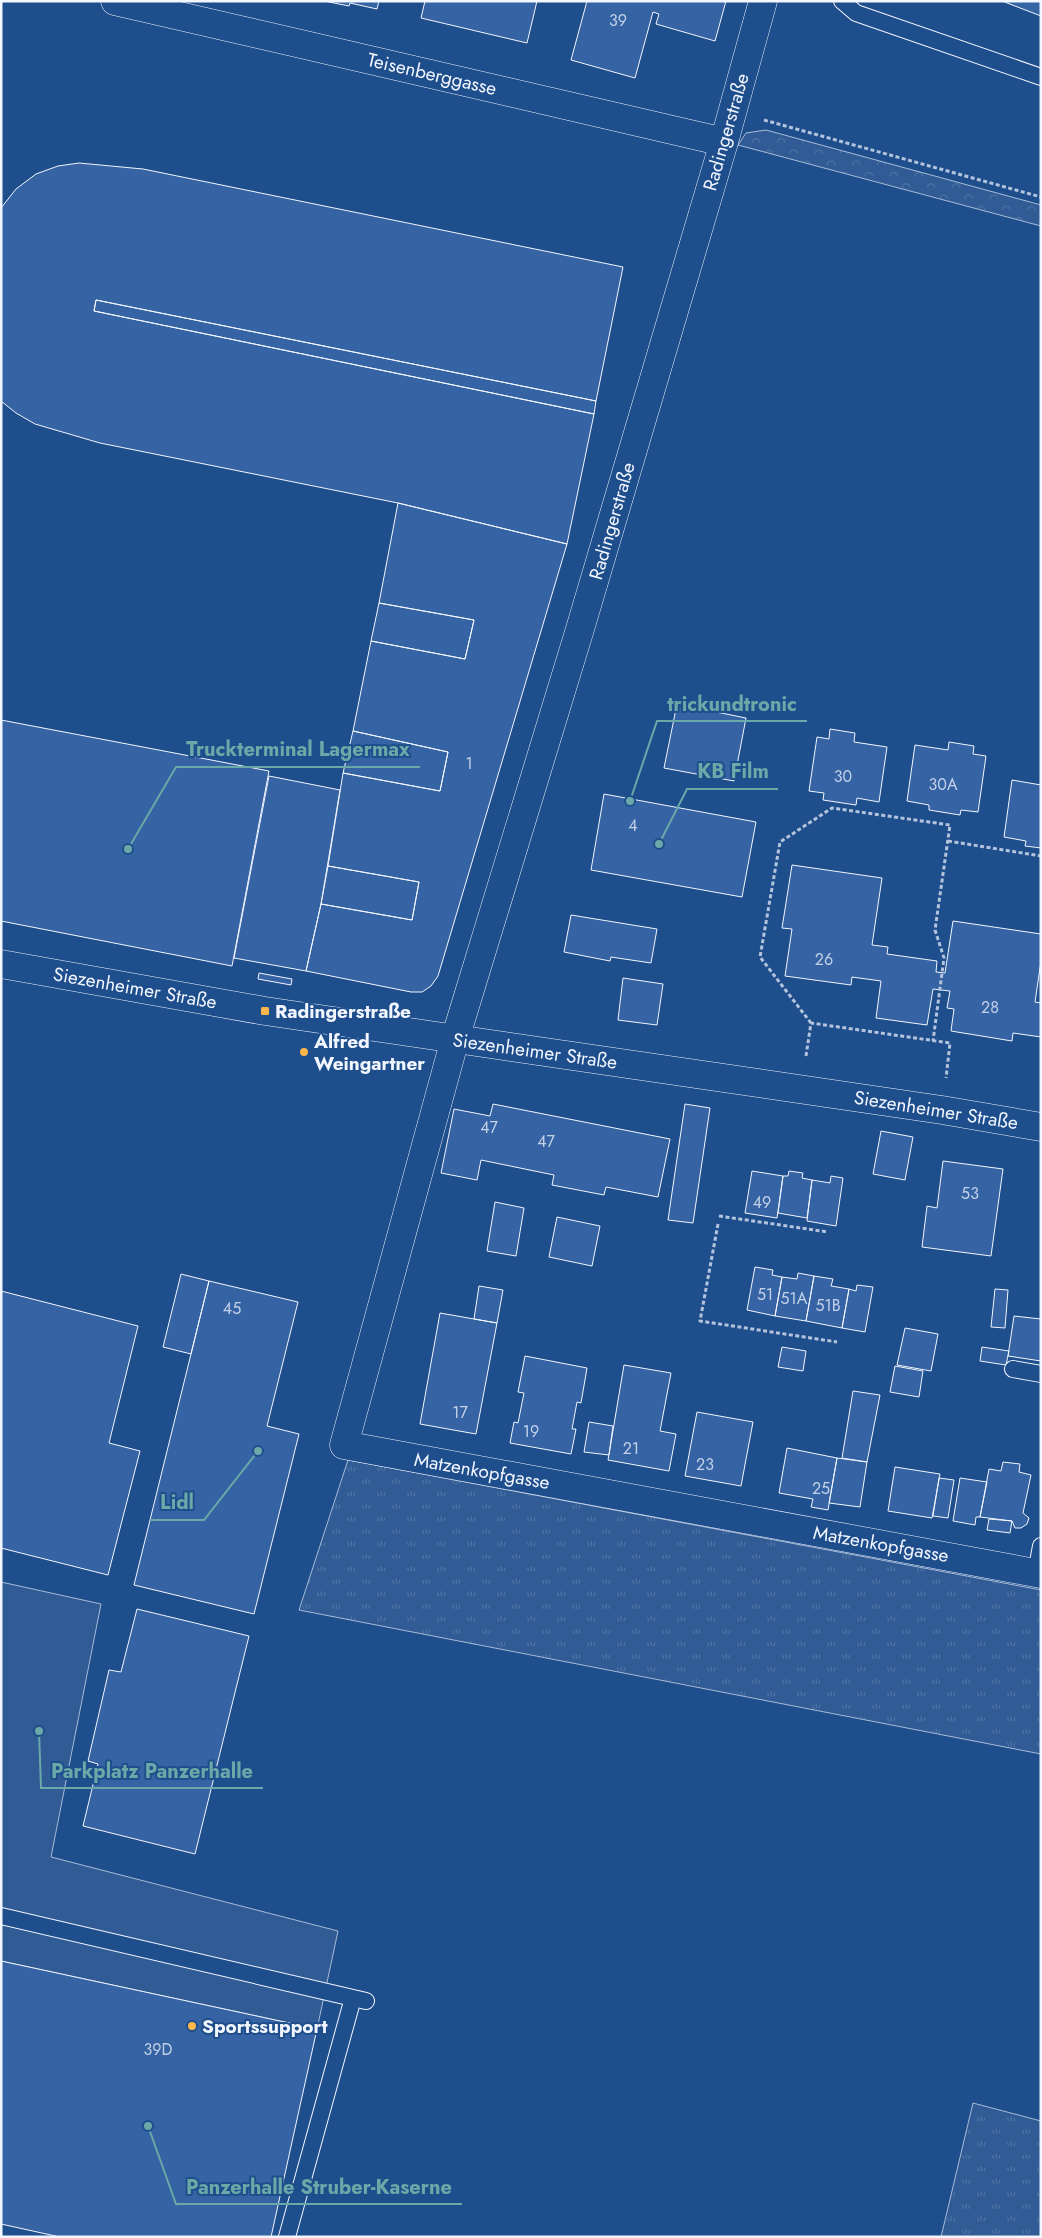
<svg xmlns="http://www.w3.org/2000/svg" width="1042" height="2238" font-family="Jost,sans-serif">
<defs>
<pattern id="grass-tufts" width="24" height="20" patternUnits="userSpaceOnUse" patternTransform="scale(1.25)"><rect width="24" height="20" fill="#305b95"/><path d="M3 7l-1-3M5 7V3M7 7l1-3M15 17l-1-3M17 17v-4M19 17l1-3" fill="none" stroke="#4e73a5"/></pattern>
<pattern id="forest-crowns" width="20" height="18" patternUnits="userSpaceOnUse" patternTransform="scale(1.25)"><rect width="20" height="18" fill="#305b95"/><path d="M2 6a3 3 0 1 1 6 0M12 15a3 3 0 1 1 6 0" fill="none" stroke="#4e73a5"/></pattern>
</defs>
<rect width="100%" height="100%" fill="#1f4e8c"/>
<path fill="url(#grass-tufts)" stroke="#a8bbd7" d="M348 1460 1041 1590V1754L299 1610Z
M973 2103 1041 2121V2237H941Z"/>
<path fill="url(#forest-crowns)" stroke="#a8bbd7" d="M766 130 1041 205V226L738 145 746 133Z"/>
<path fill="#305b95" stroke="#a8bbd7" d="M1 1582 101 1604 51 1857 338 1931 317 2029 1 1961Z"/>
<path fill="#3563a3" stroke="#f2f6ff" d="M324 1H379L377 9 350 3 349 6Z
M425 1H537L527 43 421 18Z
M587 1H726L715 41 656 24 659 14 653 12 635 78 571 60Z
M1002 1H1041V16Z
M79 163 143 169 623 267 596 401 96 300 94 311 594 414 567 544 398 503 100 443 35 424 16 413 1 401V208L16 189 36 174 58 166Z
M96 300 596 401 594 414 94 311Z
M398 503 567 544 438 976 431 986 422 992H411L306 971 321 904 412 920 419 882 328 866 343 773 440 791 448 752 353 731 371 641 465 659 474 620 379 603Z
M379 603 474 620 465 659 371 641Z
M677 704 746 718 734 781 664 768Z
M1 720 269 771 232 966 1 921Z
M830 729 855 733 854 742 887 747 879 802 857 798 856 805 823 800 824 793 809 791 817 737 829 739Z
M353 731 448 752 440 791 343 773Z
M949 742 974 746 973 754 986 756 978 812 961 810 960 815 929 810V805L907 801 915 745 948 750Z
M269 776 340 790 321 904 306 971 234 958Z
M1012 780 1041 785V848L1025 846 1026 841 1004 837Z
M604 794 756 822 742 897 591 870Z
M792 865 882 878 872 945 888 947 887 954 937 961 936 972 945 973 953 921 1041 934V961L1035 1002 1041 1003V1037L1013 1033 1012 1041 951 1031 954 1009 947 1008 950 991 933 989 927 1025 876 1018 881 981 852 977 851 985 785 976 792 929 782 928Z
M328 866 419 882 412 920 321 904Z
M571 915 657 929 651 963 611 957 610 961 564 952Z
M259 973 292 979 291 985 258 979Z
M623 978 663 984 657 1025 618 1020Z
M493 1104 670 1139 658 1197 606 1187 604 1195 552 1185 554 1175 481 1160 477 1180 441 1173 454 1109 490 1116Z
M685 1104 710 1108 693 1223 668 1220Z
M881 1131 913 1137 905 1180 873 1174Z
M943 1161 1003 1169 991 1256 922 1247 927 1206 937 1208Z
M752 1171 783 1176 777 1218 745 1213Z
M789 1171 803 1173 802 1178 812 1180 807 1218 778 1213 783 1176H788Z
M831 1176 843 1178 836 1226 807 1221 812 1180 830 1183Z
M495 1202 524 1208 516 1256 487 1251Z
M557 1217 600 1226 592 1266 549 1257Z
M755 1267 773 1270 772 1275 782 1277 775 1316 747 1310Z
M798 1273 814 1276 806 1321 775 1316 782 1277 797 1279Z
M181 1274 209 1281 191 1354 163 1347Z
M814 1276 833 1279 831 1286 849 1289 842 1328 806 1321Z
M209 1281 298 1302 267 1426 299 1434 254 1614 134 1585Z
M857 1285 873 1287 865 1332 842 1328 849 1289 856 1291Z
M479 1286 503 1290 497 1323 474 1319Z
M995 1289 1008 1290 1005 1328 991 1327Z
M1 1291 138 1326 109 1443 140 1451 108 1575 1 1548Z
M440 1313 497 1323 476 1434 420 1424Z
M1014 1316 1041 1319V1361L1008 1356Z
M905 1328 938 1334 931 1371 897 1365Z
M782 1347 806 1351 803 1371 778 1367Z
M982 1347 1009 1351 1006 1365 980 1361Z
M525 1356 587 1368 581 1403 577 1402 572 1429H576L571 1454 510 1443 514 1422 518 1423 524 1393 518 1392Z
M624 1365 671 1373 660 1431 676 1434 669 1471 608 1460Z
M895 1366 923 1371 919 1397 890 1392Z
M853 1391 880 1395 867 1462 842 1458Z
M697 1412 753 1422 741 1486 685 1476Z
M589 1422 613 1426 609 1455 584 1452Z
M787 1448 837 1458 828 1510 811 1507 813 1499 779 1493Z
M837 1458 867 1462 860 1507 829 1503Z
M1003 1462 1020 1464 1019 1472 1031 1475 1023 1513 1029 1518 1027 1524 1021 1528H1015L1012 1521 980 1517 989 1469 1001 1471Z
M895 1467 940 1474 932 1518 888 1511Z
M939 1478 954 1480 948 1518 933 1516Z
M960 1478 987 1482 980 1517H976L975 1525 953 1521Z
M989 1519 1012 1521 1010 1533 987 1530Z
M137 1609 249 1636 195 1854 83 1826 98 1764 88 1761 109 1670 121 1672Z
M1 1961 317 2029 271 2237H60L1 2224Z"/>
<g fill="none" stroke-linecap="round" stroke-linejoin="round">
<defs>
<path id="service" d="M842 1 856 13 1041 77
M1013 1369 1041 1374
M1036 1573 1041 1546
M1 1916 366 2001
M287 2237 353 1998"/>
<path id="minor" d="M115 1 724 142
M763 1 724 142 580 629 455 1039 344 1445 1041 1574
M1 964 265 1011 942 1110 1041 1127"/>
</defs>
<use href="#service" stroke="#f2f6ff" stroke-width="18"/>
<use href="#minor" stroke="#f2f6ff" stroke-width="29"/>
<path stroke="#b3c4dc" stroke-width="3" stroke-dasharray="4 2.5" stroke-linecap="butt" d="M764 120 1041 197
M948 841 1041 856
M811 1023 760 957 780 842 832 808 950 825 935 930 944 958 933 1041
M806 1056 811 1023 950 1043 946 1078
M719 1216 828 1232
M718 1224 700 1321 837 1342"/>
<use href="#service" stroke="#1f4e8c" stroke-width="16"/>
<use href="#minor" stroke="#1f4e8c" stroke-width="28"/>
</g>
<g fill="#ffb74d" stroke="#1f4e8c" stroke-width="2">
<rect x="260" y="1006" width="10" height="10" rx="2.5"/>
<circle cx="304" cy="1052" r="5"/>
<circle cx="192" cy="2026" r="5"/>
</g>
<g text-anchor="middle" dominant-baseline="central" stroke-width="4" stroke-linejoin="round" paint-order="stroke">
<g font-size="16" fill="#c3d1e8">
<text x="618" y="20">39</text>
<text x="469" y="763">1</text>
<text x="843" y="776">30</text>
<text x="943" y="784">30A</text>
<text x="633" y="825">4</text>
<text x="824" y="959">26</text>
<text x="990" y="1007">28</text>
<text x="489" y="1127">47</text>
<text x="546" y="1141">47</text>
<text x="970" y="1193">53</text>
<text x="762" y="1202">49</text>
<text x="765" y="1294">51</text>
<text x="794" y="1298">51A</text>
<text x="828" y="1305">51B</text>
<text x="232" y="1308">45</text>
<text x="460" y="1412">17</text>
<text x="531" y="1431">19</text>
<text x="631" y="1448">21</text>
<text x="705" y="1464">23</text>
<text x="821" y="1488">25</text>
<text x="158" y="2049">39D</text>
</g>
<g font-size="19" fill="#f2f6ff" stroke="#1f4e8c">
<text transform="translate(432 74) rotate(13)">Teisenberggasse</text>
<text transform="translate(726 132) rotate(-74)">Radingerstraße</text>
<text transform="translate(612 521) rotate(-74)">Radingerstraße</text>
<text transform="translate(135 988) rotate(10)">Siezenheimer Straße</text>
<text transform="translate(535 1051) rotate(8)">Siezenheimer Straße</text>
<text transform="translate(936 1110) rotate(9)">Siezenheimer Straße</text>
<text transform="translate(482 1471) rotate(10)">Matzenkopfgasse</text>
<text transform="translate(881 1544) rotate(10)">Matzenkopfgasse</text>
</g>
<g font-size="19" font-weight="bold" fill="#f2f6ff" stroke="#1f4e8c" text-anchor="start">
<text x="275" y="1011">Radingerstraße</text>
<text x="314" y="1041">Alfred<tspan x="314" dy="22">Weingartner</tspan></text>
<text x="202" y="2026">Sportssupport</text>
</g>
</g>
<path fill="none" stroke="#6aa9a8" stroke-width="2" d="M630 801L657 721H807M128 849L176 767H420M659 844L687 789H778M258 1451L204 1520H150M39 1731L41 1788H263M148 2126L176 2204H462"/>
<g fill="#6aa9a8" stroke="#1f4e8c" stroke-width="2">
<circle cx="630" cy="801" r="5"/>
<circle cx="128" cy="849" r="5"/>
<circle cx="659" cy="844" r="5"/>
<circle cx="258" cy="1451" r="5"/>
<circle cx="39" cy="1731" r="5"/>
<circle cx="148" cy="2126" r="5"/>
</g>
<g font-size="20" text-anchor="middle" font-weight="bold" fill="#6aa9a8" stroke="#1f4e8c" stroke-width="4" stroke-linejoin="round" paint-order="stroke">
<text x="732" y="711">trickundtronic</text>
<text x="298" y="756">Truckterminal Lagermax</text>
<text x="733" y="778">KB Film</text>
<text x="177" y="1509">Lidl</text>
<text x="152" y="1778">Parkplatz Panzerhalle</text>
<text x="319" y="2194">Panzerhalle Struber-Kaserne</text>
</g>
<rect width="1042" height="2238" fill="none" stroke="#f2f6ff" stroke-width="5"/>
</svg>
